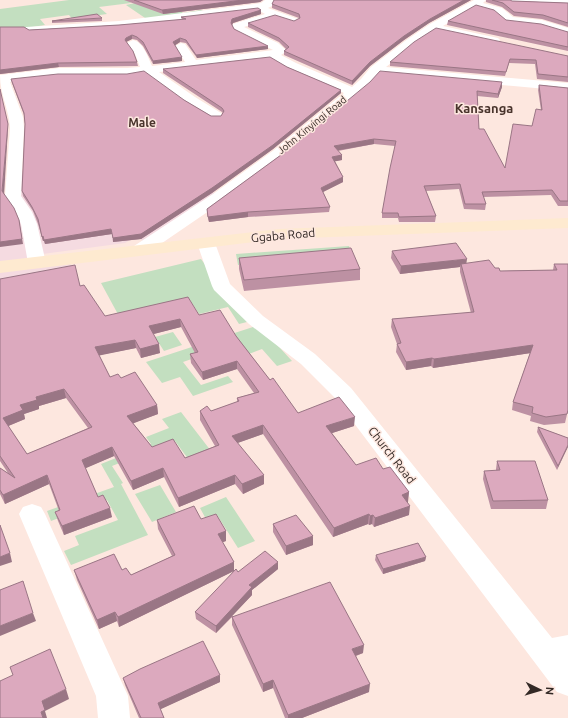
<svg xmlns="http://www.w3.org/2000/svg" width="568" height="718" font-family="Ubuntu,sans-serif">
<rect width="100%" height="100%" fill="#fde7df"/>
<path fill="#f5dbe1" d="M26 174 206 191 215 193 145 243 137 236 125 243 35 255 68 259 81 286 0 311V197L10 196 5 178Z"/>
<path fill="#c3dfc0" d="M69 0H128L131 3 99 7 107 14 85 17 74 21 69 15 40 19 45 25 0 32V9Z
M135 3 174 6 183 13 201 10 203 11 148 20 126 5Z
M349 246 353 257 238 265 236 254Z
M201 259 247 322 239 324 228 307 199 314 190 300 120 318 101 283Z
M259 325 292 361 277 366 262 349 249 354H206L183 362 201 385 228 376 233 382 193 396 180 377 162 383 146 362Z
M173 332 182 345 164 351 155 337Z
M181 412 211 451 189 460 175 441 112 466 123 483 121 484 148 535 71 565 64 551 79 545 75 536 118 520 107 500 51 521 47 511 114 487 101 464 151 444 146 437 169 428 162 419Z
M160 485 176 512 152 522 135 494Z
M226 497 255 541 238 548 217 515 206 519 200 508Z"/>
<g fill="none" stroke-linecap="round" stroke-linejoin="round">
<path fill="#fff" fill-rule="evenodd" d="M265 0H275L272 6 268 8 298 19 299 21 294 24 275 17 244 27 278 43 287 51 281 55 296 63 352 87 361 79 371 67 405 41 430 24 474 0H486L483 3 502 8 513 17 542 20 568 28V35L541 26 506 22 494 12 475 7 443 26 498 38 500 40 498 42 494 43 435 30 413 45 386 67 568 83V91L379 74 369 85 284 156 225 200 146 254 140 255 134 254 131 250 134 246 213 194 274 150 344 93 288 69 270 59 159 72 195 97 221 113 223 116 221 119H211L185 103 145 73 127 76H59L10 82 23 117 24 128 21 196 32 212 37 224 46 263 43 267 37 268 31 267 28 263 21 224 16 212 5 196 10 128C9 109 0 95 0 75L59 68H127L140 67 135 54 127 43 133 40C143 42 148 57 152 66L185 62 175 46 181 43 185 44 196 60 273 50 235 31 232 26 233 24 265 14 258 10 119 27 30 32 26 31 25 29 26 27 119 21 261 3Z
M506 0H568V6L511 3Z
M206 238 212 239 215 243 230 284 263 316 315 354 351 388 552 638 568 635V696L557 692 335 398 301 364 249 324 214 290 212 286 197 243 200 239Z
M32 504 41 507 45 514 128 696 130 718H98L96 696 19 514 23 507Z"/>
<path fill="#feead0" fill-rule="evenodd" d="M568 218V228L279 239 0 273V261L279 229Z"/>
</g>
<path fill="#bd91a3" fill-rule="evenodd" d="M124 0H263L260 2 163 14Z
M274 0H471L429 23 404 40 370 66 352 85 284 55V51L286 49 279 42 248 27V23L294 21 299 19V18L272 8V4Z
M486 0H510L512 1 568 3V27L542 19 514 16 502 7 486 2Z
M261 10V14L233 23 232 25 234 29 268 49 197 58 186 43 180 42 175 45 182 61 153 64 143 46 137 40 132 39 126 42 137 62 138 66 59 67 0 74V27L29 30 119 25 182 20 181 17Z
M102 18V21L52 23V21Z
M506 20 568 32V51L447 25 448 21Z
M568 56V82L537 79 535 64 509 63 505 76 390 66V62Z
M287 67 341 90V93L273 149 212 193 141 239 113 242 112 234 45 244 44 241H43L38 224 33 211 23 196 22 191 25 124 24 115 12 83 11 79 184 100 211 116H221L223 113 222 112 163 73V69Z
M502 82V87L498 98 477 96 479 129 505 168 532 126 541 110 538 90 539 85 568 88V206H558L551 195 483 197 486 204 485 210 464 209 459 189 426 191 436 216 435 222H399L398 218H382V213L395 146 374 144 338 151 342 160 335 161 343 177V182L323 192 330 207 329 212 248 217 209 222 207 214V209L285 152Z
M392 251 495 268 500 271 553 270 554 264H568V410L565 423 544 425 530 421 531 416 512 410 513 402 530 353 433 368 431 366 406 370 396 352 397 344 391 327 392 319 471 313 460 272V267L400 274 391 258Z
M239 258 360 269V280L244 291 239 269Z
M0 279 80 286 105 316 199 315 236 336 270 380 298 413 354 426 332 433 356 465 383 469 409 492 407 502 409 515 374 527 372 524 369 525 368 524 333 537 263 434 237 443 264 484 243 494 235 484 179 507 164 477 133 490 114 456 85 468 98 497 112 517 64 535 58 521 55 512 59 511 49 484 5 504 0 494V468L8 473 0 461ZM181 327 195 353 190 354 191 363 203 380 237 369 254 393 237 398V402L211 411H200V420L215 446 185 458 152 447 133 423 158 414 157 405 121 378 110 377 99 355 136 348 141 358 160 353 153 334ZM66 398 88 428 27 454 8 426 25 419 24 414 39 409V406Z
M538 427 568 438 557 470 537 432Z
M497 461 548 500 546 509H491L483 479 484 471H496V469Z
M201 519 226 531V541L222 542 234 562V571L119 627 117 621 99 629 77 580 74 570H122L131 575 172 556 158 529 157 520Z
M273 524 313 545 286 555 273 532Z
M376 555 426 557 425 561 383 574 375 560Z
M278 562V569L252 590V595L232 616 363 653 356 656 369 692 302 718H285L273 688 263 692 232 625V617L216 633 196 619 195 612 238 572Z
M123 678 220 682 160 709 164 718H139L125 685Z"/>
<path fill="#9a7685" d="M243 0H263L260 2 163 14 162 10Z
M464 0H471L429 23 404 40 370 66 352 85V81L370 62 404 36 430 19Z
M261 10V14L233 23 231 27V23L232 19Z
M132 35V39L126 42 125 40 126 38Z
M180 38V42L174 46 173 42Z
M268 46V49L197 58 196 55Z
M182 57V61L153 64V61Z
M58 63 59 67 0 74V70Z
M502 82V87L498 98V94Z
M341 90V93L273 149 212 193 141 239 113 242V238Z
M8 124V128L4 196 2 191Z
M374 139V144L334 151V146Z
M342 155V160L332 162V157Z
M343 177V182L321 193V188Z
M248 212V217L209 222 208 217Z
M19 220 23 244 0 247V242Z
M111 229 112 234 45 244 44 240Z
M43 236 44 241H43L42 237Z
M467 259 466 266 461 264 460 267 400 274 401 266Z
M180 319 181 327 150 335 149 326Z
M135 340 136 348 97 356 95 347Z
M159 344 160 353 141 358 140 349Z
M533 345 531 353 433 368 434 359Z
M432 358 431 366 406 370V362Z
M237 361V369L203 380 202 372Z
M64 389 66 398 39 406V409L24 414 25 419 6 427 3 418 20 405 36 397Z
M157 405 158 414 129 425 127 416Z
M355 417 354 426 326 435V426Z
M263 425V434L232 445V436Z
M568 445V447L557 470 558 466Z
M112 447 114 456 84 469 82 460Z
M163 468 164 477 133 490 131 481Z
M47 475 49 484 5 504 3 495Z
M235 475V484L179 507 178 498Z
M264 475V484L243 494 242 484Z
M409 492 408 502 401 504 402 495Z
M410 506 409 515 374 527 375 518Z
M110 508 112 517 64 535 62 526Z
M369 514 368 524 333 537 334 528Z
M373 515 372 524 369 525 370 516Z
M226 531V541L218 544V534Z
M313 536V545L286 555V546Z
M10 553 12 562 0 566V557Z
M426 557 425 561 383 574V569Z
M234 562V571L119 627 118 617Z
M278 562V569L252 590V595L216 633V626L249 585Z
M115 612 117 621 99 629 97 620Z
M33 613 36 621 0 636V626Z
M364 645 363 653 352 657V649Z
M220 675V682L159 710 158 703Z
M273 680V688L263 692V684Z
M370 684 369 692 302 718H288V715Z
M66 689 69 699 45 711 47 718H43L41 712 42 701Z"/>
<path fill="#dca9be" stroke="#9a7685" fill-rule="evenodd" d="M134 0H243L162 10Z
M274 0H464L430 19 404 36 370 62 352 81 284 51 289 47 279 38 248 23 275 15 294 21 300 18 299 14 272 4Z
M492 0H510L512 1 568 3V23L543 15 514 12 503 3Z
M476 5 494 10 506 20 541 24 568 32V47L448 21Z
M258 8 261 10 232 19 231 23 234 29 268 46 196 55 186 40 180 38 173 42 182 57 153 61 143 42 137 37 132 35 126 38 125 40 133 51 137 62 58 63 0 70V27H24L29 30 119 25 186 19 181 17Z
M97 14 102 18 52 21Z
M436 28 568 56V77L538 74 536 60 510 59 506 72 390 62 414 42Z
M270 57 287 67 341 90 273 145 212 188 141 234 113 238 111 229 44 240 43 236 42 237 38 219 32 207 22 191 25 124 24 113 11 79 58 74H127L144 71 184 100 211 116H221L224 111 222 108 163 69Z
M380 71 502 82 498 94 477 91 479 129H484L505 168 513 124 532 126 536 109 542 110 539 85 568 88V201H560L552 190 482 192 486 204H465L460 184 424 186 436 216 399 217 398 213H382L390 168 396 141 374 139 334 146 342 155 332 157 343 177 321 188 330 207 248 212 208 217 207 209 285 152 370 82Z
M0 89 8 124 2 191 14 208 19 220 22 239 0 242Z
M456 243 467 259 401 266 392 251Z
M351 248 360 269 244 280 239 258Z
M489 260 495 268H499L500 271 557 270 554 264H568V410L567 414 546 417 532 413 533 407 513 402 533 345 434 359 432 358 406 362 397 344 401 343 392 319 474 312 461 264Z
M75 265 80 286 84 285 105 316 188 297 199 315 220 310 236 336 270 380 273 378 298 413 339 397 355 417 326 426 356 465 376 458 383 469 390 467 409 492 402 495 410 506 375 518 373 515 370 516 369 514 334 528 263 425 232 436 264 475 242 484 235 475 178 498 163 468 131 481 112 447 82 460 98 497 103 495 110 508 62 526 55 512 60 510 47 475 3 495 0 490V468L15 478 0 456V279ZM180 319 198 352 190 354 202 372 237 361 259 392 237 398 239 401 211 411 207 406 200 411 219 445 185 458 173 439 152 447 127 416 157 405 135 372 121 378 118 374 110 377 95 347 135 340 140 349 159 344 149 326ZM64 389 92 427 27 454 3 418 23 410 20 405 37 400 36 397Z
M538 427 568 438V445L558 466Z
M497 461H535L548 500 493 501 484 471 500 470Z
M194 506 201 519 216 514 226 531 218 534 234 562 118 617 115 612 97 620 74 570 114 554 122 570 126 568 131 575 175 555 157 520Z
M296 515 313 536 286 546 273 524Z
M0 525 10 553 0 557Z
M418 543 426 557 383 569 376 555Z
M265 551 278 562 249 585 252 587 216 626 195 612 236 569 238 572Z
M23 581 33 613 0 626V590Z
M330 582 364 645 352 649 370 684 288 715 273 680 263 684 232 617Z
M203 641 220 675 158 703 164 718H141L123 678 140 669Z
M50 649 66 689 42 701 45 710 41 712 43 718H0V681L13 675 10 667Z"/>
<g text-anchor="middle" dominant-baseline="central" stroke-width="3" stroke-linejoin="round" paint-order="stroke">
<g font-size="10" fill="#332925" stroke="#fde7df">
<text transform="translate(312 125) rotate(-39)">John Kinyingi Road</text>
</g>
<g font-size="12" font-weight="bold" fill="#49342c" stroke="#fde7df">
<text x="142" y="122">Male</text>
</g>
<g font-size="12" fill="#332925" stroke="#fde7df">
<text transform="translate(283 235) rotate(-5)">Ggaba Road</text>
<text transform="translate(392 455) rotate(52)">Church Road</text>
</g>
<g font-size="13" font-weight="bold" fill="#49342c" stroke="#fde7df">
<text x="484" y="108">Kansanga</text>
</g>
</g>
<g transform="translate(540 690) rotate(95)" stroke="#fde7df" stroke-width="3" paint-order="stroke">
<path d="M0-3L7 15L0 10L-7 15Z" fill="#332925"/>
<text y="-6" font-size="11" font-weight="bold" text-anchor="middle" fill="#332925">N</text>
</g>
</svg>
